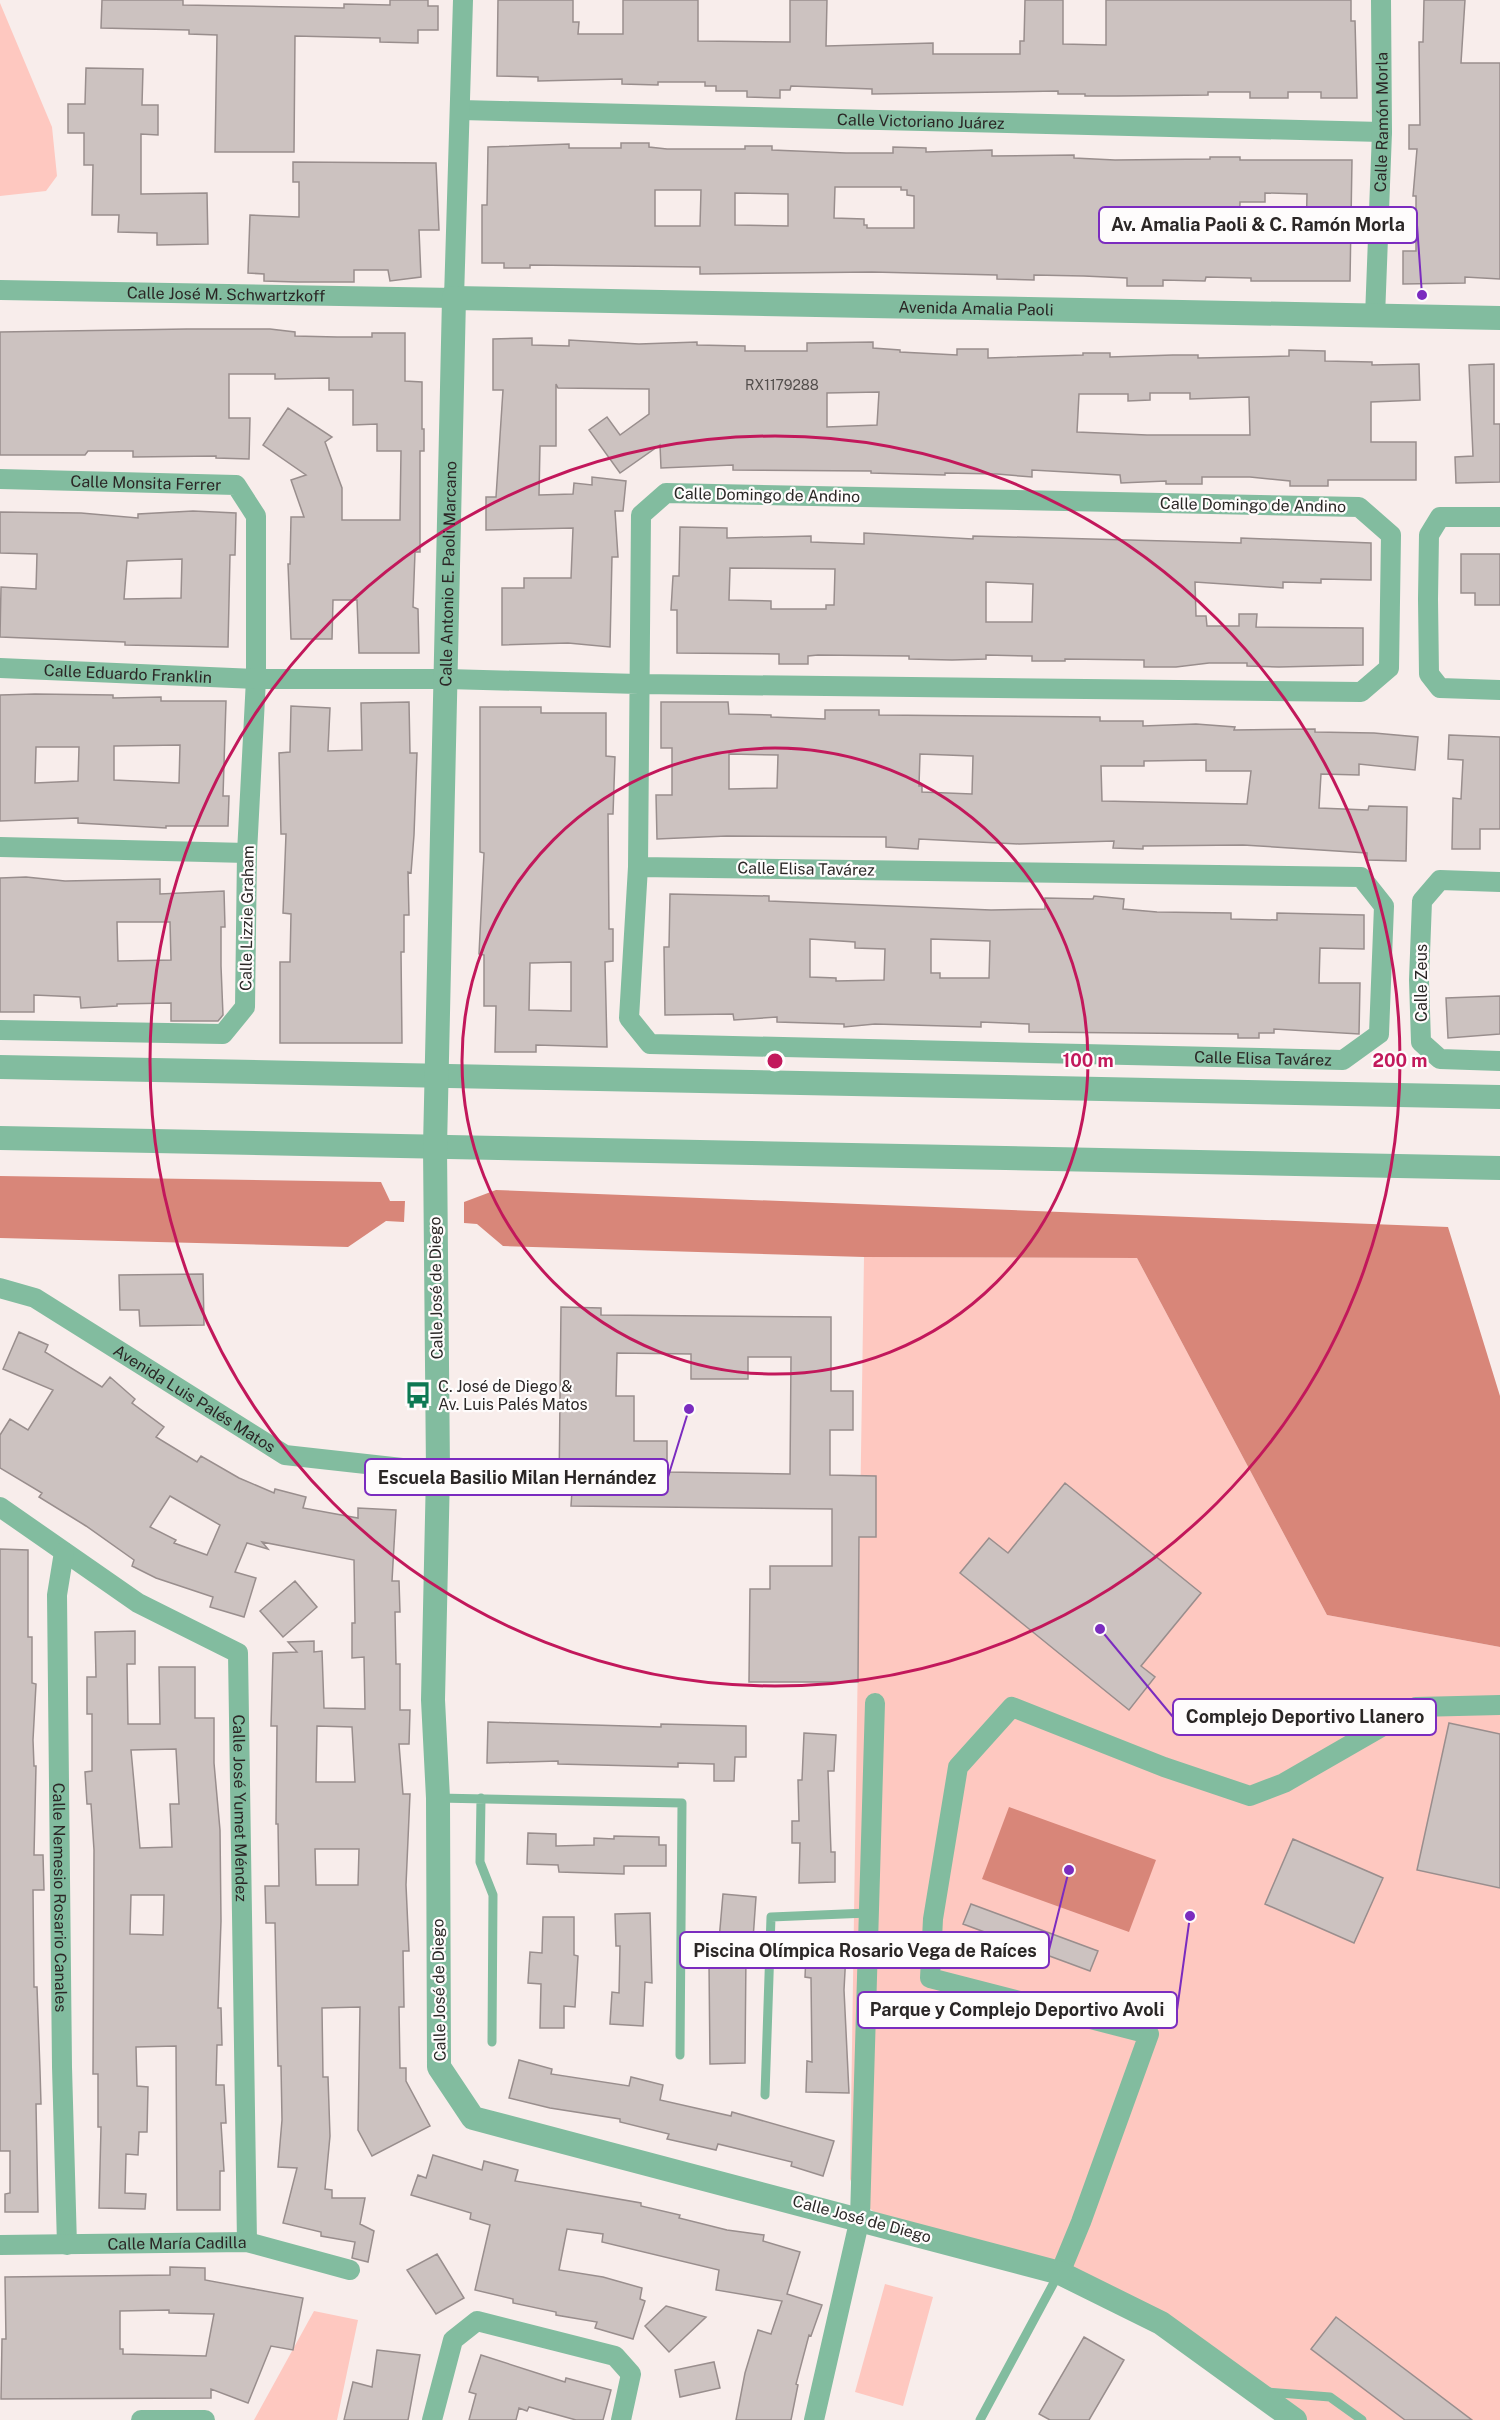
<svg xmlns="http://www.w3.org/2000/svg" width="1500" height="2420" font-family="'Public Sans',sans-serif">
<rect width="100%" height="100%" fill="#f8edeb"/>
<path fill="#fec8c0" d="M0 3 52 127 57 176 46 191 0 196Z
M864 1257 1137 1258 1327 1615 1500 1647V2420H1307L1163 2317 880 2216C865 2206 856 2196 850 2179Z
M885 2284 933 2297 903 2406 855 2392Z
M314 2311 358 2320 337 2420H254Z"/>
<path fill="#d88679" d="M0 1176 381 1182 390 1201H405L404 1222 386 1221 348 1247 0 1238Z
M496 1190 1448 1227 1500 1396V1647L1327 1615 1137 1258 864 1257 503 1246 477 1224 464 1223V1202Z
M1009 1807 1156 1860 1129 1932 982 1879Z"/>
<path fill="#ccc2c0" stroke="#998e8d" stroke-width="1.5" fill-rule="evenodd" d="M102 0H183V5L344 8V4L390 5V0H428V6H438V30H418V43L380 42V38L295 36 294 152H215L217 35 189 34V30L101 28Z
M498 0H573V22H579L578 34H623V0H698V41L790 42V0H827L826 46 933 43V54H1020V41H1024L1025 0H1063V44L1106 45V0H1351V21H1355L1357 98H1321V92H1288V98H1250V92H1208V95L1117 96H1085V94H1058V91L872 94V89L791 86 790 90H780V98L747 97V91H716V86H705V82H658V85L622 84V79L538 81V77L497 76Z
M1424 0H1465L1461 63H1500V279L1465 277V283L1403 284V251H1416V196H1413L1417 149H1409V125H1420L1419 42H1423Z
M86 68 143 69 142 105H158V135L141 134V194L207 193 208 244 157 245V233L118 232 119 215H92L93 165H84V133H68V104H85Z
M621 143H649V147L667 149H745V146H772V150L846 153H893V147L926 148V152L992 150V156L1074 155V158L1115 160 1210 159V157H1240V160H1352L1350 281H1251V278L1206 277 1205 281 1163 280V286H1127V278L1084 276 1034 275V280L997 279V275L872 272 700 274V267L530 265V268H504V263H482V205H487L488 147 569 144V148H621ZM835 187H901V190H907V195L914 196V228H867V225H864V219L834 218ZM655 190H701L700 226H655ZM735 193 788 194V226L735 225ZM1265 193 1307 194 1306 239 1239 237 1240 202H1265Z
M293 162 436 163 439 230H419L421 277 390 281 388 270H354V282H297L264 281V274L248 273 250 215 299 217V182H293Z
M187 329H270L295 332V336L337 337H372V333H405V381L422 382V429H424V451H420V552H415L413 607 418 609 419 653H359L357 600H333L332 639H291L288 564H290L291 517H304L291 480 306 475 263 445 288 408 332 437 325 442 342 488V520H400L401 451H377V424L353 425V390H329V378L275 379V374H229V418H250L249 459 216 458V456L133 457V451H88L85 455H0V332Z
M532 338V345L569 346V340L639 344 697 342V345L745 346V351H807V343L873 342V348L900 350V352L957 355V349H988V358L1083 355V353H1110V357L1173 355H1198V358L1249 357 1289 356V350L1325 351V361L1372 362V365L1419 364 1420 400 1371 402V442H1416V480H1328V486H1290V481L1250 477H1202V484H1166V481L1121 483 1120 475 1032 470V477L997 474 945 473V475L871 473V471L733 470V465L661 468 660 445 620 473 589 430 607 417 620 435 649 414V389L558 388 556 384V446H540L539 495 573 494 574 483 592 485V477L626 481 623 511H615L618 557H612L610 647 568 643 502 645V588H524V578H571L573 528 486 530V497H496L503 390H493V339ZM879 392 877 425 827 427V393ZM1150 393H1190V399L1249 397 1250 435H1147L1077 432 1079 394H1128V401L1150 400Z
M1494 364V424H1500V482L1456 483 1455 457 1473 456 1469 365Z
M193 511 236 513 235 555H230L228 647 125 645V642L0 637 1 587 36 589 37 554 0 553V512L81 513 138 518V514ZM182 559 181 598 124 599 127 561Z
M680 527 727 528V538L811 536V542L864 544V533L973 539V536L1241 543V538L1371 543V580L1321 579V583L1283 582V588L1195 582 1196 616H1206L1207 626H1239V614H1257L1256 627 1363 628V665L1279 667 1247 666V663H1209L1176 667H1144V660L1065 659V661H1032V656L986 655V659L952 660 909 659V656L818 655 808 656V664H779V654L677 653V610H671L673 576H679ZM730 568 835 569 834 605H826V609H771V601L729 600ZM986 582 1033 584 1032 622H986Z
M1461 554H1500V605H1475V593H1461Z
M35 694 113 695V698L161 697V701H226L223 796H229L228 826H166V828L78 823V818L0 821V695ZM180 745 179 783 114 780V746ZM36 747H79L78 781 35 783Z
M409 702 410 753H417L414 835 411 873 408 872 409 915H404V952H401L402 1043H280V962H290L291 914 283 913 286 834H281L279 753 290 752 291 706 330 708 328 751 362 750 361 703Z
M661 702H728L729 714 771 715V717L825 719V710H879V715L1100 717V721H1143V726L1196 724 1235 727 1234 730 1315 729V732L1374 733 1418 737 1415 770 1359 764V775L1321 774 1319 808 1368 810 1369 806 1407 807 1406 861 1367 860V853L1243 845 1143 846V849L1113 848 1114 841 1019 844 919 839 918 849 886 847V837L727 836 657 839 656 795H672V748H661ZM729 754 778 755 777 788 729 789ZM920 754 973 756 972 794 922 792V786H919ZM1206 760V771H1251L1247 804 1102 801 1101 766H1144V761Z
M480 707H541V713H606V756L615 757 613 814H608L609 929H613V961L605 962 607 1047 536 1045V1052H495L496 1006H484V955L479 954 484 853 480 852ZM571 962V1011L529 1010 530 963Z
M1449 735 1500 737V829H1480V849H1452L1453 798 1461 799 1463 760 1448 759Z
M26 877 65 881 160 879V894L224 891 225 927H221V966L223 1015 218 1021H171V1003L117 1004V1006L81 1008 80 997 34 995V1012H0V878ZM117 922H170L171 960 118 961Z
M670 894 769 896V901L991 910 1045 909V898L1093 899 1094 896 1124 899 1123 909 1157 912 1231 913V919L1277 920V913L1364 915V949L1320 948 1319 983H1360L1359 1034 1274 1029V1033H1259V1038H1238V1034L1029 1032V1024L981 1022V1027L875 1024 844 1027V1024L777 1022V1017L734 1020 733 1014 665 1015 664 947H669ZM810 939 855 942V948L885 949 884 980 836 981V978L810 977ZM931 939 990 941 989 978H940V973H931Z
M1500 996V1034L1448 1038 1446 998Z
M203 1274 204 1325 140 1326 139 1310H120L119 1275Z
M561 1307 601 1308V1315L831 1317V1391H853V1430H830V1475L876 1476V1537H859L858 1682H749L750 1589H770V1566H832V1509L571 1506 572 1491H559ZM617 1353 691 1354V1379H748V1357H791L790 1474 667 1472V1441H634V1396H616Z
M19 1332 48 1345 45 1352 102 1387 110 1377 135 1399 132 1403 164 1427 156 1437 197 1462 201 1456 239 1478 274 1493 275 1489 306 1497 303 1508 358 1518V1508L396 1510 392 1581H399L400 1612H395L396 1664H400V1710H410L409 1744H399L403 1794H410L406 1885 409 1951H403L404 2007H399L400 2068H406V2081L430 2126 372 2156 358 2130 360 2007 322 2008 323 2077H328L330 2136 325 2189 332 2190V2198H365L360 2224 374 2231 368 2262 352 2258 355 2242 321 2236V2232L283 2223 297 2168 278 2167 282 2120 281 2066H278L275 1923H266L265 1886H279L278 1824H276L277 1726H271L273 1653 297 1652 288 1642 314 1641V1652L322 1651 324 1708 365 1709 364 1657 352 1658V1623H355L354 1560 262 1542 268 1549 247 1543 235 1572 256 1578 244 1617 210 1607 213 1597 156 1578 132 1566 134 1560 86 1526 39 1497 42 1493 0 1468V1435L10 1419 28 1430 53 1390 3 1369ZM170 1496 220 1525 207 1555 174 1543 176 1540 150 1527ZM317 1726 352 1727 355 1782H316ZM315 1849H359L358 1885H316Z
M1065 1483 1201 1593 1141 1666 1155 1677 1129 1710 960 1573 989 1538 1008 1553Z
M0 1549 28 1550V1637H32V1683L36 1684 33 1740 34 1766H36L34 1855H43L44 1890H33L34 1987H37L40 2070 41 2104H36L38 2212H5V2194L10 2193V2151H0Z
M295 1581 317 1607 283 1637 260 1611Z
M135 1631V1664H127L128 1724H160L159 1667H195V1718H214V1763L220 1830 221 1921 218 2008H221L222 2045H217L216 2085H224L226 2123H221L224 2171H220V2210H177L176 2046 136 2047 137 2086 148 2087 147 2132H139L138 2155 126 2154 125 2193 146 2194 145 2209 99 2208 101 2127H98V2074H93L94 1850 91 1804H87L85 1772 92 1771V1714H87V1677H96L95 1632ZM176 1749 179 1804H170L172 1847 140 1848 131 1750ZM131 1895H164L163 1935 130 1934Z
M488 1722 661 1727V1724L746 1726V1757H735L734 1781H714V1764L678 1763V1767L558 1764V1761L487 1763Z
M1449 1723 1500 1734V1888L1417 1870Z
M804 1733 836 1735 834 1771H828L831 1852H835V1882L799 1883 800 1843H792V1821H799L798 1780H802Z
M528 1833 556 1834V1846L594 1845V1838L614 1839V1836L659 1837V1845H666V1866H624V1874L559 1872 558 1865 527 1864Z
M1293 1839 1383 1878 1354 1943 1265 1904Z
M723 1894 756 1897 752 1953 746 1952 745 2063 710 2064 709 1963H717Z
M971 1904 1098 1951 1090 1971 963 1924Z
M650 1913 652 1983 645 1982 643 2026 610 2024 612 1992 619 1993 620 1946H616L615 1914Z
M543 1917H574V1955L578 1956 575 2007 564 2006V2028H540L541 1984 528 1983 530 1952 542 1953Z
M807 1933 847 1934 844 1990 849 2093 806 2092 807 2061 812 2062 811 1978 805 1977Z
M519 2060 552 2069 551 2074 629 2086 631 2077 663 2085 660 2100 731 2116 732 2112 834 2141 823 2176 791 2166 792 2162 718 2144 716 2150 667 2139 669 2134 620 2122V2119L550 2108 509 2098Z
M433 2155 482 2170 484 2161 518 2170 515 2181 641 2203V2206L680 2215 679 2218 727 2230 764 2235 763 2241 800 2252 787 2294 822 2305 811 2336 809 2335 796 2384 798 2385 791 2420H736L745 2373 758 2330 771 2334 782 2301 716 2290 719 2270 602 2242 603 2234 567 2229 559 2270 603 2277 642 2288 640 2299 645 2301 633 2339 595 2328 597 2322 556 2315V2312L513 2303V2299L475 2290 490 2225 470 2219 471 2213 411 2195 418 2175 426 2178Z
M437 2254 464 2298 436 2314 407 2270Z
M170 2267 205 2268V2280L303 2298 293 2350 271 2346 248 2403 211 2389V2398L1 2399 2 2339H6L5 2277 170 2275ZM169 2310V2313L214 2314 206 2356 123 2354V2349H120V2311Z
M666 2306 706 2317 669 2352 645 2326Z
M1336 2317 1472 2420H1405L1311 2349Z
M1084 2337 1124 2360 1089 2420H1050L1039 2414Z
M377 2350 420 2355 408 2420H344L353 2382 372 2387Z
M481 2355 565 2382 566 2378 611 2390 603 2420H576L529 2407 527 2411 519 2408 516 2420H469L476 2394 469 2392Z
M714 2362 720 2388 680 2397 675 2370Z"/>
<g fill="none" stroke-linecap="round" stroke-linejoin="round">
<path stroke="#82bc9f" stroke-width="9" d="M438 1798 682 1803 680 2055
M481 1798 480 1862 493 1895 492 2042
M765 2095 771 1917 868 1913
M1268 2392 1330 2397 1362 2420
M980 2420 1058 2275"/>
<g stroke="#82bc9f" stroke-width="20">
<path id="s1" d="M461 110 1382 132"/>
<path id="s2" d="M0 290 454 298 463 0"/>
<path id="s3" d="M1375 317 1382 132 1381 0"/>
<path id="s4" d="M0 479 236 485 256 516V679L247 853 245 1007 223 1034 0 1030"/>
<path d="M1500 517H1440L1429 535 1428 599 1429 674 1440 688 1500 690"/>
<path id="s5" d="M0 668 256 679H447L639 684 1361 692 1389 668 1391 535 1359 507 666 493 641 515 638 867 629 1018 650 1044 1343 1060 1379 1034 1384 906 1361 877 638 867"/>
<path d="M0 847 247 853"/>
<path d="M1500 882 1440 880 1422 901 1419 980 1421 1042 1440 1059 1500 1061"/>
<path id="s6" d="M0 1288 35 1298 285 1455 438 1472"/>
<path id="s7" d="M0 1507 138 1603 238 1653 247 2242"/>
<path id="s8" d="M64 1552 57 1595 62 2067 67 2245"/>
<path id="s9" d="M0 2245 247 2242 350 2270"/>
<path d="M1060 2273 1081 2222 1149 2034 930 1978 933 1919 958 1767 1012 1707 1164 1767 1250 1796 1284 1783 1416 1707 1500 1705"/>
<path d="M141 2420H205"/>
<path d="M432 2420 453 2340 477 2321 615 2356 631 2374 621 2420"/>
<path d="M814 2420 860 2218 875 1703"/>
</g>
<g stroke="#82bc9f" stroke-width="24">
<path d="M0 1067 1500 1097"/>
<path d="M0 1138 1500 1168"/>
<path id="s10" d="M1295 2420 1161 2323 1060 2273 473 2118 439 2067 438 1798 433 1700 438 1472 435 1147 454 298 1500 318"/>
</g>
</g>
<g fill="none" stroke="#c2185b" stroke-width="3">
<circle cx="775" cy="1061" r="313"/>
<circle cx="775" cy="1061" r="625"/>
</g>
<defs>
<symbol id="bus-bare" viewBox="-9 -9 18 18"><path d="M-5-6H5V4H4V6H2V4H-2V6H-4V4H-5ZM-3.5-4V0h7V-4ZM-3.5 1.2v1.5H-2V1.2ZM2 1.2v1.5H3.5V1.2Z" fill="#0d7953" stroke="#fefcfc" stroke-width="2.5" paint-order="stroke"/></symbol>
</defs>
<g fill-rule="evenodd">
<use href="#bus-bare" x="399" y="1376" width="38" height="38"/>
</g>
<g text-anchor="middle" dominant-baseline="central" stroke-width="4.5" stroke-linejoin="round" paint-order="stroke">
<g font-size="14" fill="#534e4c">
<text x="782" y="385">RX1179288</text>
</g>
<g font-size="16" fill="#2b2726" stroke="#fefcfc">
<text stroke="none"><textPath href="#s1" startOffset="460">Calle Victoriano Juárez</textPath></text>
<text stroke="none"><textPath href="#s3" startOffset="195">Calle Ramón Morla</textPath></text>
<text stroke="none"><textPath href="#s2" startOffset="226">Calle José M. Schwartzkoff</textPath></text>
<text stroke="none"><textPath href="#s10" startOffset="3238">Avenida Amalia Paoli</textPath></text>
<text stroke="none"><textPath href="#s4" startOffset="146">Calle Monsita Ferrer</textPath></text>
<text transform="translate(767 495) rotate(1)">Calle Domingo de Andino</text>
<text transform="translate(1253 505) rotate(1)">Calle Domingo de Andino</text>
<text stroke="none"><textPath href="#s10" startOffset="2440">Calle Antonio E. Paoli Marcano</textPath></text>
<text stroke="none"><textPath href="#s5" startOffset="128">Calle Eduardo Franklin</textPath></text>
<text transform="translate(806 869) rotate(1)">Calle Elisa Tavárez</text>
<text transform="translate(247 918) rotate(-89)">Calle Lizzie Graham</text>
<text transform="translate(1421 983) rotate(-90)">Calle Zeus</text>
<text stroke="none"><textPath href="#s5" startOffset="3450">Calle Elisa Tavárez</textPath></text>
<text transform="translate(436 1288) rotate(-91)">Calle José de Diego</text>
<text stroke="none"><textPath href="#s6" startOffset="225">Avenida Luis Palés Matos</textPath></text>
<text stroke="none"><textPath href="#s7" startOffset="435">Calle José Yumet Méndez</textPath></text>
<text stroke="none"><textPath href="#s8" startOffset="346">Calle Nemesio Rosario Canales</textPath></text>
<text transform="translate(439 1990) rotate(-91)">Calle José de Diego</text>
<text transform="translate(862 2219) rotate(15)">Calle José de Diego</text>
<text stroke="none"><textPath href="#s9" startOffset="177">Calle María Cadilla</textPath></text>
</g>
<g font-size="16" fill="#2b2726" stroke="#fefcfc" text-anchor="start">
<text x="438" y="1386">C. José de Diego &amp;<tspan x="438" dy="18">Av. Luis Palés Matos</tspan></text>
</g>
</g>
<circle cx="775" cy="1061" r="9" fill="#c2185b" stroke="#fefcfc" stroke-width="3"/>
<g font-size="18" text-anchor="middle" font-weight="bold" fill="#c2185b" stroke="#fefcfc" stroke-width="4.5" stroke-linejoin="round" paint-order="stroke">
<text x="1088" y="1067">100 m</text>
<text x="1400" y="1067">200 m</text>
</g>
<path fill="none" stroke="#7b2cbf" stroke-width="2" d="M1422 295L1417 225M689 1409L668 1477M1100 1629L1173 1717M1069 1870L1049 1950M1190 1916L1177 2010"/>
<g fill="#7b2cbf" stroke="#fefcfc" stroke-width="2">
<circle cx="1422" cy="295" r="6"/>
<circle cx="689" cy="1409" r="6"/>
<circle cx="1100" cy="1629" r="6"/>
<circle cx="1069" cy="1870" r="6"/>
<circle cx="1190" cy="1916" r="6"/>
</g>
<g fill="#fefcfc" stroke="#7b2cbf" stroke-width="2">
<rect x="1099" y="207" width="318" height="36" rx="6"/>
<rect x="365" y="1459" width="303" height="36" rx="6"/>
<rect x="1173" y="1699" width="263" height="36" rx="6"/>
<rect x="680" y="1932" width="369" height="36" rx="6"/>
<rect x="858" y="1992" width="319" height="36" rx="6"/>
</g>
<g font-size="18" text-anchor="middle" font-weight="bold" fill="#2b2726">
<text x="1258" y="231">Av. Amalia Paoli &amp; C. Ramón Morla</text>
<text x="517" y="1484">Escuela Basilio Milan Hernández</text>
<text x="1305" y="1723">Complejo Deportivo Llanero</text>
<text x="865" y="1957">Piscina Olímpica Rosario Vega de Raíces</text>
<text x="1017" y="2016">Parque y Complejo Deportivo Avoli</text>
</g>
</svg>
